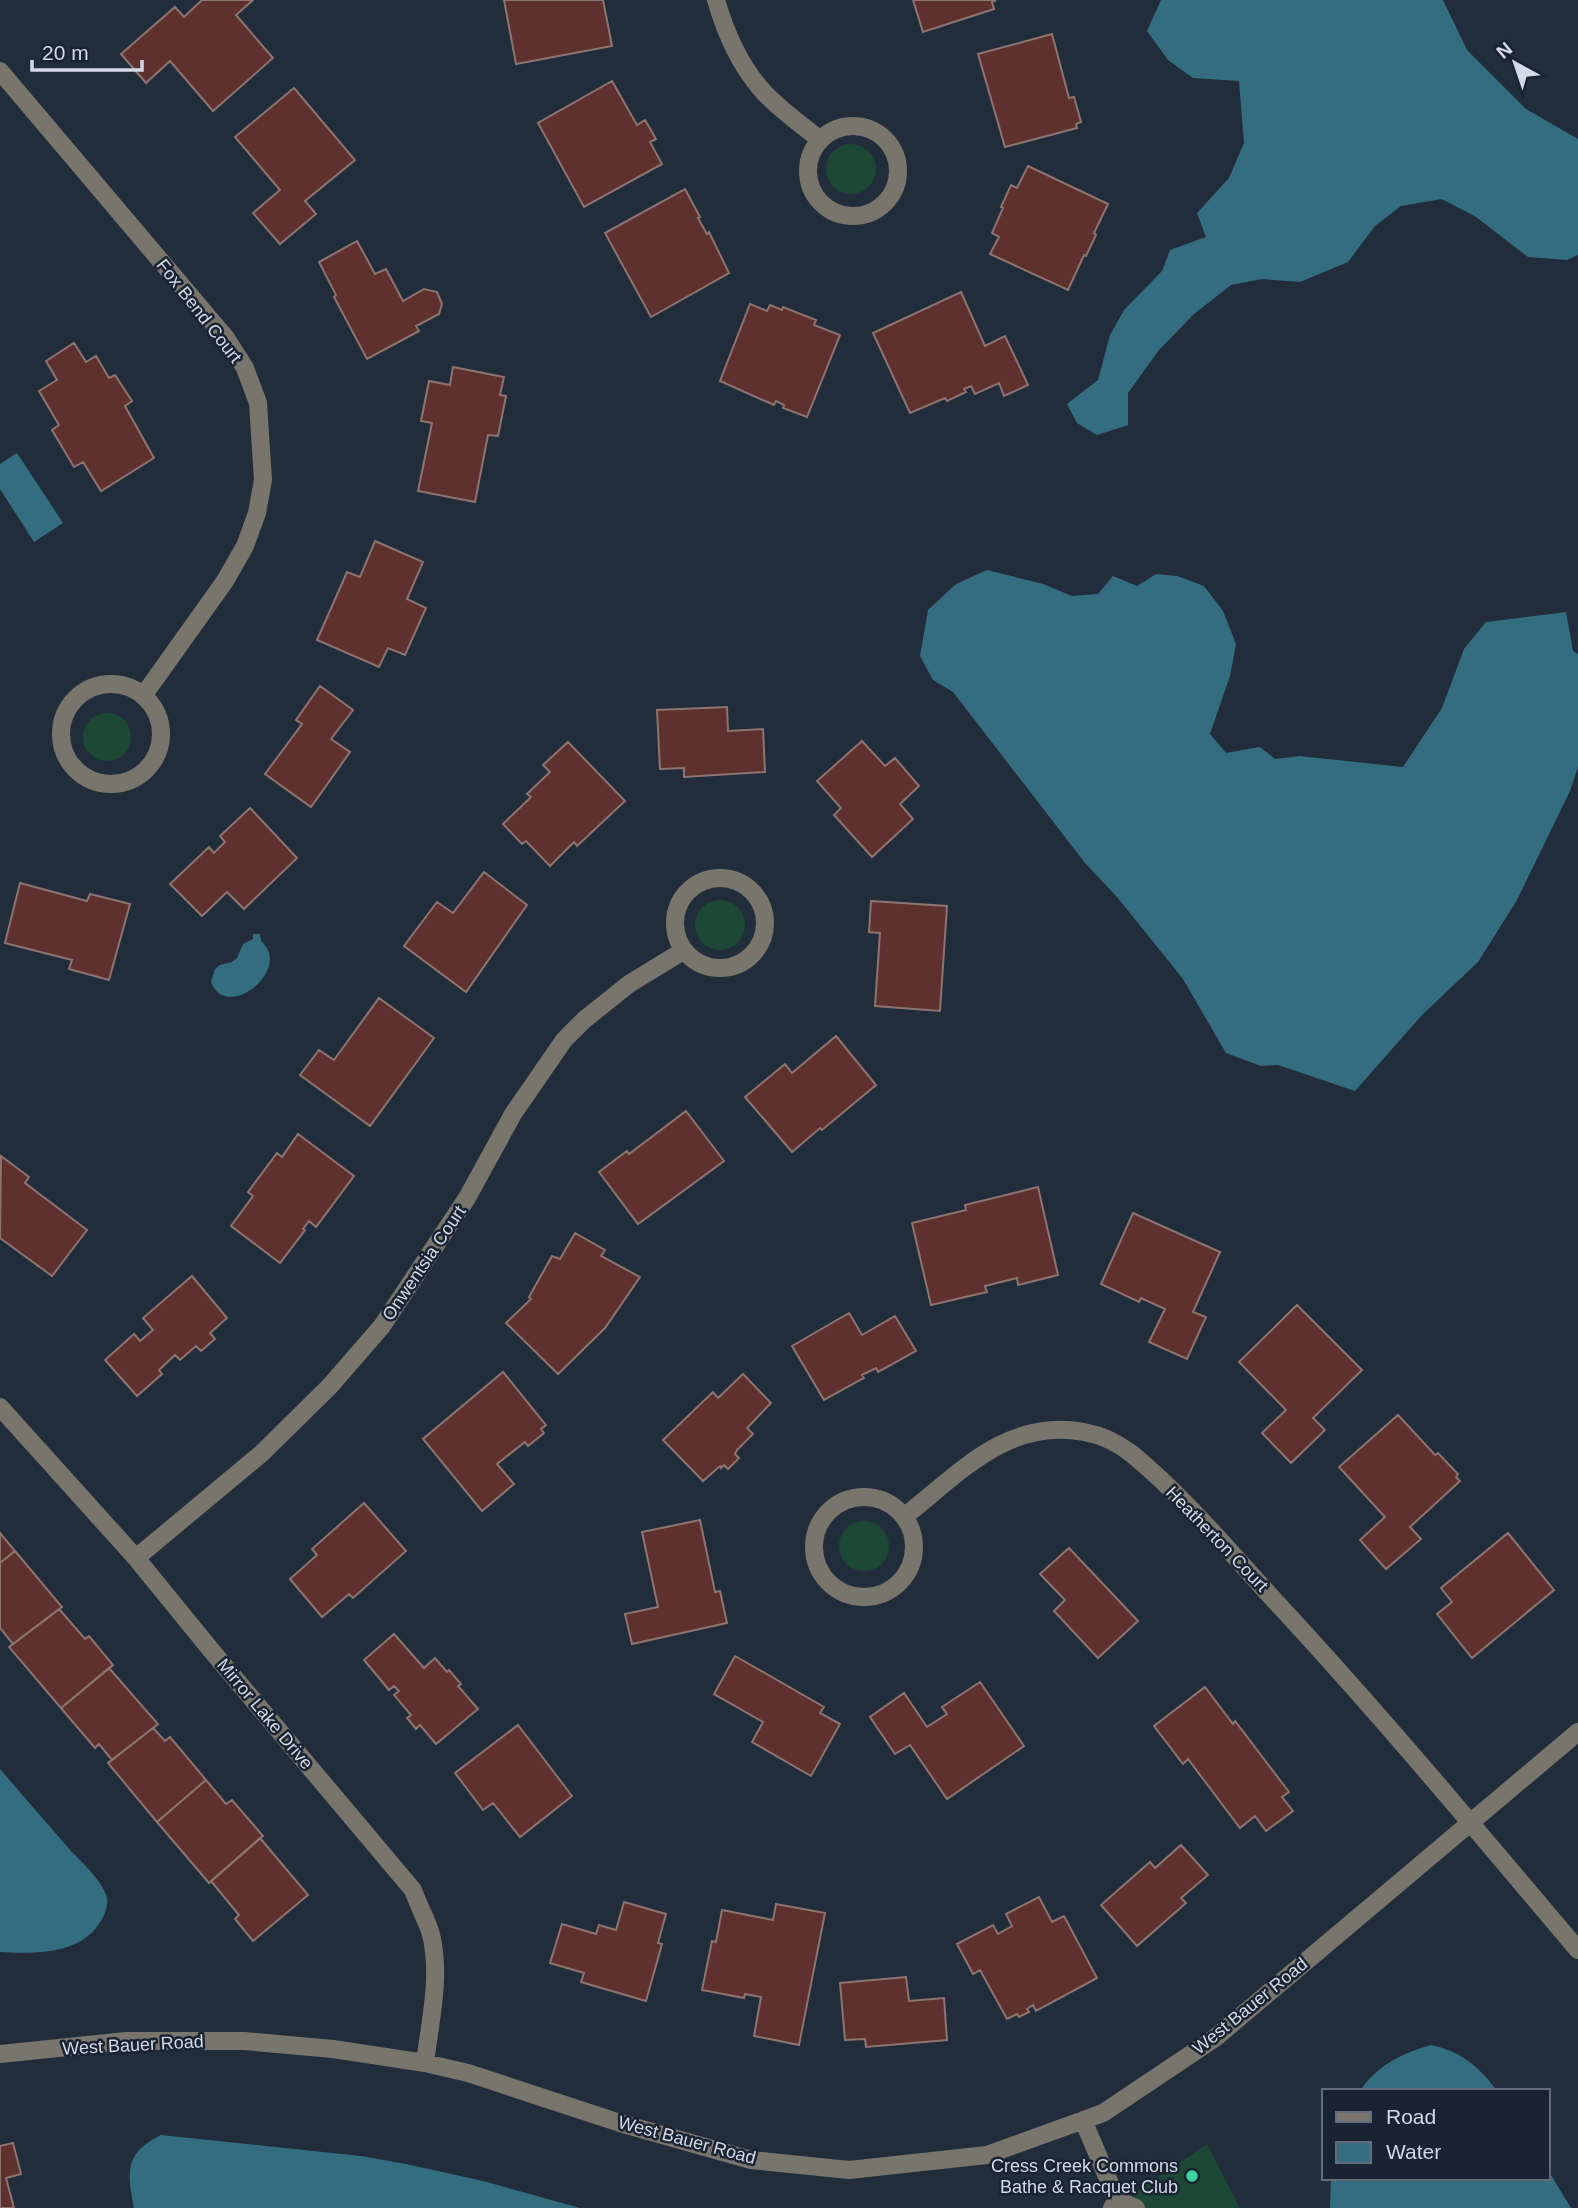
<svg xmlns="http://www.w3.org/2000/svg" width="1578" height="2208" font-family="Arial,sans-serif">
<rect width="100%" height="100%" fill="#222d3c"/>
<path fill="#1d4836" d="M826 169a25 25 0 1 1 50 0a25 25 0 1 1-50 0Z
M83 737a24 24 0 1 1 48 0a24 24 0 1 1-48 0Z
M695 925a25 25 0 1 1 50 0a25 25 0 1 1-50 0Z
M839 1546a25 25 0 1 1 50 0a25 25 0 1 1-50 0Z
M1207 2144 1240 2208H1113Z"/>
<path fill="#356d80" d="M1161 0H1443L1467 50 1526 109 1578 139V255L1567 260 1528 257 1476 217 1442 199 1401 206 1375 226 1348 262 1300 282 1262 279 1231 285 1194 314 1159 350 1128 393V425L1097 435 1077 423 1067 404 1098 380 1110 335 1124 310 1162 271 1170 250 1206 237 1197 213 1229 178 1244 143 1239 81 1193 78 1168 60 1147 31Z
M17 453 63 523 34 542 0 489V464Z
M987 570 1043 584 1072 596 1098 594 1113 576 1137 586 1156 574 1177 576 1204 586 1223 611 1236 644 1230 676 1210 734 1226 753 1260 747 1275 759 1299 756 1403 767 1442 708 1464 649 1486 622 1566 612 1573 651 1578 654V767L1570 791 1517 900 1478 962 1422 1015 1355 1091 1278 1065 1261 1066 1226 1053 1183 979 1117 897 1085 863 953 692 933 680 920 656 928 610 956 584Z
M253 934H260L261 941C294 969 226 1023 211 982L215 969 220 965 232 962 237 958 243 944 253 939Z
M0 1769C23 1796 47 1823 71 1851 82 1862 104 1883 107 1898 108 1905 105 1914 102 1919 83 1955 35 1954 0 1952Z
M1431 2045C1460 2051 1480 2067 1497 2091H1360C1377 2065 1403 2053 1431 2045Z
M161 2135 361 2156 406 2164 483 2181 580 2208H134C127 2173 124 2153 161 2135Z
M1548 2170 1571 2208H1330L1331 2178H1548Z"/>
<path fill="#5e312f" stroke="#8d7471" stroke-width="2" d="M202 0H253L236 15 273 58 213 111 170 61 146 83 121 54 175 7 184 17Z
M504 0H603L612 46 516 64Z
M913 0H996L992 2 994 9 923 32Z
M1052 34 1069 98 1074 97 1081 122 1076 124 1077 128 1005 147 978 54Z
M612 81 637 125 645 120 656 139 650 142 662 164 584 207 538 123Z
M294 88 355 160 305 201 316 214 280 244 253 213 280 190 235 137Z
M1028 166 1108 204 1094 233 1096 235 1086 256 1084 255 1068 290 990 254 999 237 992 233 1003 208 1001 207 1011 185 1017 188Z
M685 189 700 217 698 218 707 234 709 232 729 273 651 317 605 233Z
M357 241 375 274 386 269 403 301 424 289 437 292 442 304 439 314 416 326 419 331 367 359 334 297 336 295 319 262Z
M961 292 985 346 1005 336 1028 385 1004 396 999 383 975 394 971 386 964 389 966 392 947 401 945 398 910 413 873 333Z
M750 304 767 311 770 305 782 310 783 307 816 320 814 325 840 335 807 417 783 408 784 405 776 401 774 405 720 381Z
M74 343 86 362 96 356 109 378 115 375 132 401 125 406 154 458 101 491 83 462 74 467 52 430 59 425 39 391 57 380 46 361Z
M453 367 504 377 500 395 506 396 498 436 488 435 475 502 418 491 432 423 421 421 429 381 450 385Z
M375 541 423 562 407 599 426 608 405 655 388 648 379 667 317 640 347 572 360 577Z
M320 686 353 710 331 739 350 752 311 807 265 774 302 724 296 720Z
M727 707 728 731 763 729 765 772 684 777V768L660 769 657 710Z
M862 741 885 766 895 758 919 786 900 804 913 819 872 857 834 815 841 808 817 781Z
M568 742 625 801 577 846 574 842 550 866 526 841 522 844 503 824 531 797 527 794 550 772 543 765Z
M250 808 297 858 244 909 227 892 202 916 170 884 209 847 214 853 225 842 220 836Z
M484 872 527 905 466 992 404 946 437 902 453 913Z
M20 883 87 901 90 894 130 904 109 980 69 969 72 960 5 943Z
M871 901 947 906 940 1011 875 1006 880 933 869 932Z
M379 998 434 1038 370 1126 300 1075 319 1050 334 1060Z
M836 1036 876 1085 822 1130 820 1128 792 1152 745 1097 785 1064 792 1073Z
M686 1111 724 1161 638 1224 599 1172 627 1151 629 1154Z
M298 1134 354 1176 316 1227 309 1221 303 1229 305 1230 280 1263 231 1226 253 1196 248 1192 277 1153 282 1157Z
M1 1156 29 1177 25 1183 87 1230 52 1276 0 1238Z
M1038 1187 1058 1275 1018 1285 1017 1278 985 1286 987 1292 931 1305 912 1223 966 1210 965 1205Z
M1133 1213 1220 1252 1193 1312 1206 1317 1187 1359 1149 1342 1165 1309 1141 1298 1139 1302 1101 1284Z
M575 1233 605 1250 601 1256 640 1277 605 1328 558 1374 506 1323 531 1299 529 1297 552 1256 560 1259Z
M192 1276 227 1318 210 1333 215 1339 201 1351 196 1346 180 1360 175 1355 159 1370 162 1374 137 1396 105 1360 134 1334 140 1341 153 1330 143 1318Z
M1297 1305 1362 1370 1313 1418 1325 1430 1291 1463 1262 1433 1286 1410 1239 1362Z
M849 1313 862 1335 895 1316 916 1351 878 1372 876 1368 862 1375 864 1378 824 1400 792 1346Z
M503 1372 546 1425 541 1429 544 1433 528 1446 525 1442 497 1464 514 1484 482 1511 423 1439Z
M743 1374 771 1403 747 1428 753 1434 737 1450 735 1454 739 1458 728 1469 724 1465 721 1468 720 1466 703 1481 663 1440 713 1392 718 1398Z
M1398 1415 1435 1455 1438 1453 1458 1474 1456 1477 1460 1481 1410 1527 1421 1539 1386 1569 1360 1540 1385 1517 1339 1467Z
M364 1503 406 1551 353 1598 349 1594 322 1617 290 1579 317 1555 312 1549Z
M700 1520 715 1592 720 1591 727 1623 632 1644 625 1614 658 1607 642 1532Z
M0 1533 15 1551 0 1563Z
M1508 1533 1554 1590 1472 1658 1437 1614 1452 1602 1441 1588Z
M1069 1548 1138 1621 1098 1658 1054 1611 1065 1600 1040 1574Z
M15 1551 62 1607 13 1644 0 1628V1563Z
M59 1609 85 1639 89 1636 113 1665 61 1708 9 1647Z
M394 1634 424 1668 435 1658 447 1672 449 1670 461 1684 458 1686 478 1709 436 1744 420 1725 416 1729 407 1718 411 1715 394 1695 399 1691 394 1686 389 1690 364 1660Z
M735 1656 824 1707 820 1713 840 1724 811 1776 752 1742 763 1722 714 1694Z
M109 1668 158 1724 112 1760 99 1744 95 1748 61 1708Z
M980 1682 1024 1746 947 1799 910 1745 895 1754 870 1717 904 1693 927 1727 947 1714 942 1707Z
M1205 1687 1233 1724 1235 1721 1289 1792 1282 1797 1293 1811 1266 1831 1255 1816 1240 1828 1188 1759 1183 1764 1154 1726Z
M518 1725 572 1796 520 1837 493 1803 483 1810 455 1773Z
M153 1728 165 1741 170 1737 206 1780 157 1822 108 1763Z
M206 1780 226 1804 232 1800 263 1836 209 1883 157 1822Z
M260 1838 308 1895 253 1941 235 1919 239 1915 211 1881Z
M1181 1845 1208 1875 1181 1898 1186 1903 1137 1946 1101 1905 1150 1862 1155 1868Z
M1039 1897 1052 1922 1064 1916 1097 1978 1036 2011 1033 2005 1027 2009 1029 2012 1019 2017 1017 2014 1007 2019 980 1970 973 1974 957 1944 993 1925 998 1934 1012 1926 1006 1914Z
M624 1902 666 1914 658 1943 662 1944 646 2001 581 1982 584 1973 550 1963 562 1924 596 1934 599 1925 616 1930Z
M776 1904 825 1913 799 2045 754 2036 761 1997 745 1994 744 1998 702 1990 712 1941 716 1942 722 1910 773 1920Z
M906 1977 909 2001 944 1998 947 2040 866 2047 865 2039 845 2040 840 1983Z
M13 2143 21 2174 6 2178 14 2208H0V2146Z"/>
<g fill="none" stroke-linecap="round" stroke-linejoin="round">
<path stroke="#78756c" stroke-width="18" d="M716 0C725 31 740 65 761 89 777 108 801 124 820 140
M0 71 226 338 245 368 258 403 263 480 257 513 245 546 225 581 143 696
M808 171a45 45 0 1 1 90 0a45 45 0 1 1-90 0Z
M61 734a50 50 0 1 1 100 0a50 50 0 1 1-100 0Z
M675 923a45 45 0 1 1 90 0a45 45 0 1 1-90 0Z
M0 1407 136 1558 211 1650 413 1890C418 1904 425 1917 430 1931 442 1973 430 2021 425 2063
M814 1547a50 50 0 1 1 100 0a50 50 0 1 1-100 0Z
M905 1516C960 1473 1007 1418 1084 1432 1101 1435 1119 1444 1132 1454 1185 1498 1230 1552 1276 1602 1381 1715 1479 1833 1578 1950
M136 1558 262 1453 330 1386 382 1326 467 1198 513 1114 564 1040 584 1020 629 984 683 951
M0 2054 126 2041H244L333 2049 425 2063 468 2073 620 2123 751 2160 849 2170 987 2155 1103 2113 1215 2038 1578 1732
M1083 2120 1117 2200 1112 2208
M1117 2200 1136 2208"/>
</g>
<circle fill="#3cd4a4" stroke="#192332" stroke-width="2.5" cx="1192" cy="2176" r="7"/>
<g text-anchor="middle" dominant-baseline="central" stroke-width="5" stroke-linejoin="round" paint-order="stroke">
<g font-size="18" fill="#d3dae5" stroke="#192332">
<text transform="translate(199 311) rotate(52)">Fox Bend Court</text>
<text transform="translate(424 1263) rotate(-56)">Onwentsia Court</text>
<text transform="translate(1217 1539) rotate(46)">Heatherton Court</text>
<text transform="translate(265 1714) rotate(50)">Mirror Lake Drive</text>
<text transform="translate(1250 2006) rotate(-39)">West Bauer Road</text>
<text transform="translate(133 2045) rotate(-3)">West Bauer Road</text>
<text transform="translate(687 2140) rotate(15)">West Bauer Road</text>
</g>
<g font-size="18" fill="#d3dae5" stroke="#192332" text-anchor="end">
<text x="1178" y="2166">Cress Creek Commons<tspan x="1178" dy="21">Bathe &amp; Racquet Club</tspan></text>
</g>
</g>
<rect x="1322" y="2089" width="228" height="91" fill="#192332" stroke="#636c7a" stroke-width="2"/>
<rect x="1336" y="2112" width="35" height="10" fill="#78756c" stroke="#636c7a" stroke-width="2"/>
<text x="1386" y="2124" font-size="21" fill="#d3dae5">Road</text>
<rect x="1336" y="2142" width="35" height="21" fill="#356d80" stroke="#636c7a" stroke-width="2"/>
<text x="1386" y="2159" font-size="21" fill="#d3dae5">Water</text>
<g transform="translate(1515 63) rotate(320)" stroke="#192332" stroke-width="5" paint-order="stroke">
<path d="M0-5L12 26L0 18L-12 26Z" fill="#d3dae5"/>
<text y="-10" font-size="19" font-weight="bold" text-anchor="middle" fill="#d3dae5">N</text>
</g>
<path d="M32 60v10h110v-10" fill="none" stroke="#d3dae5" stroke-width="3.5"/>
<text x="42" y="60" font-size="21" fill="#d3dae5" stroke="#192332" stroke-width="5" paint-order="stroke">20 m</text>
</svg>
